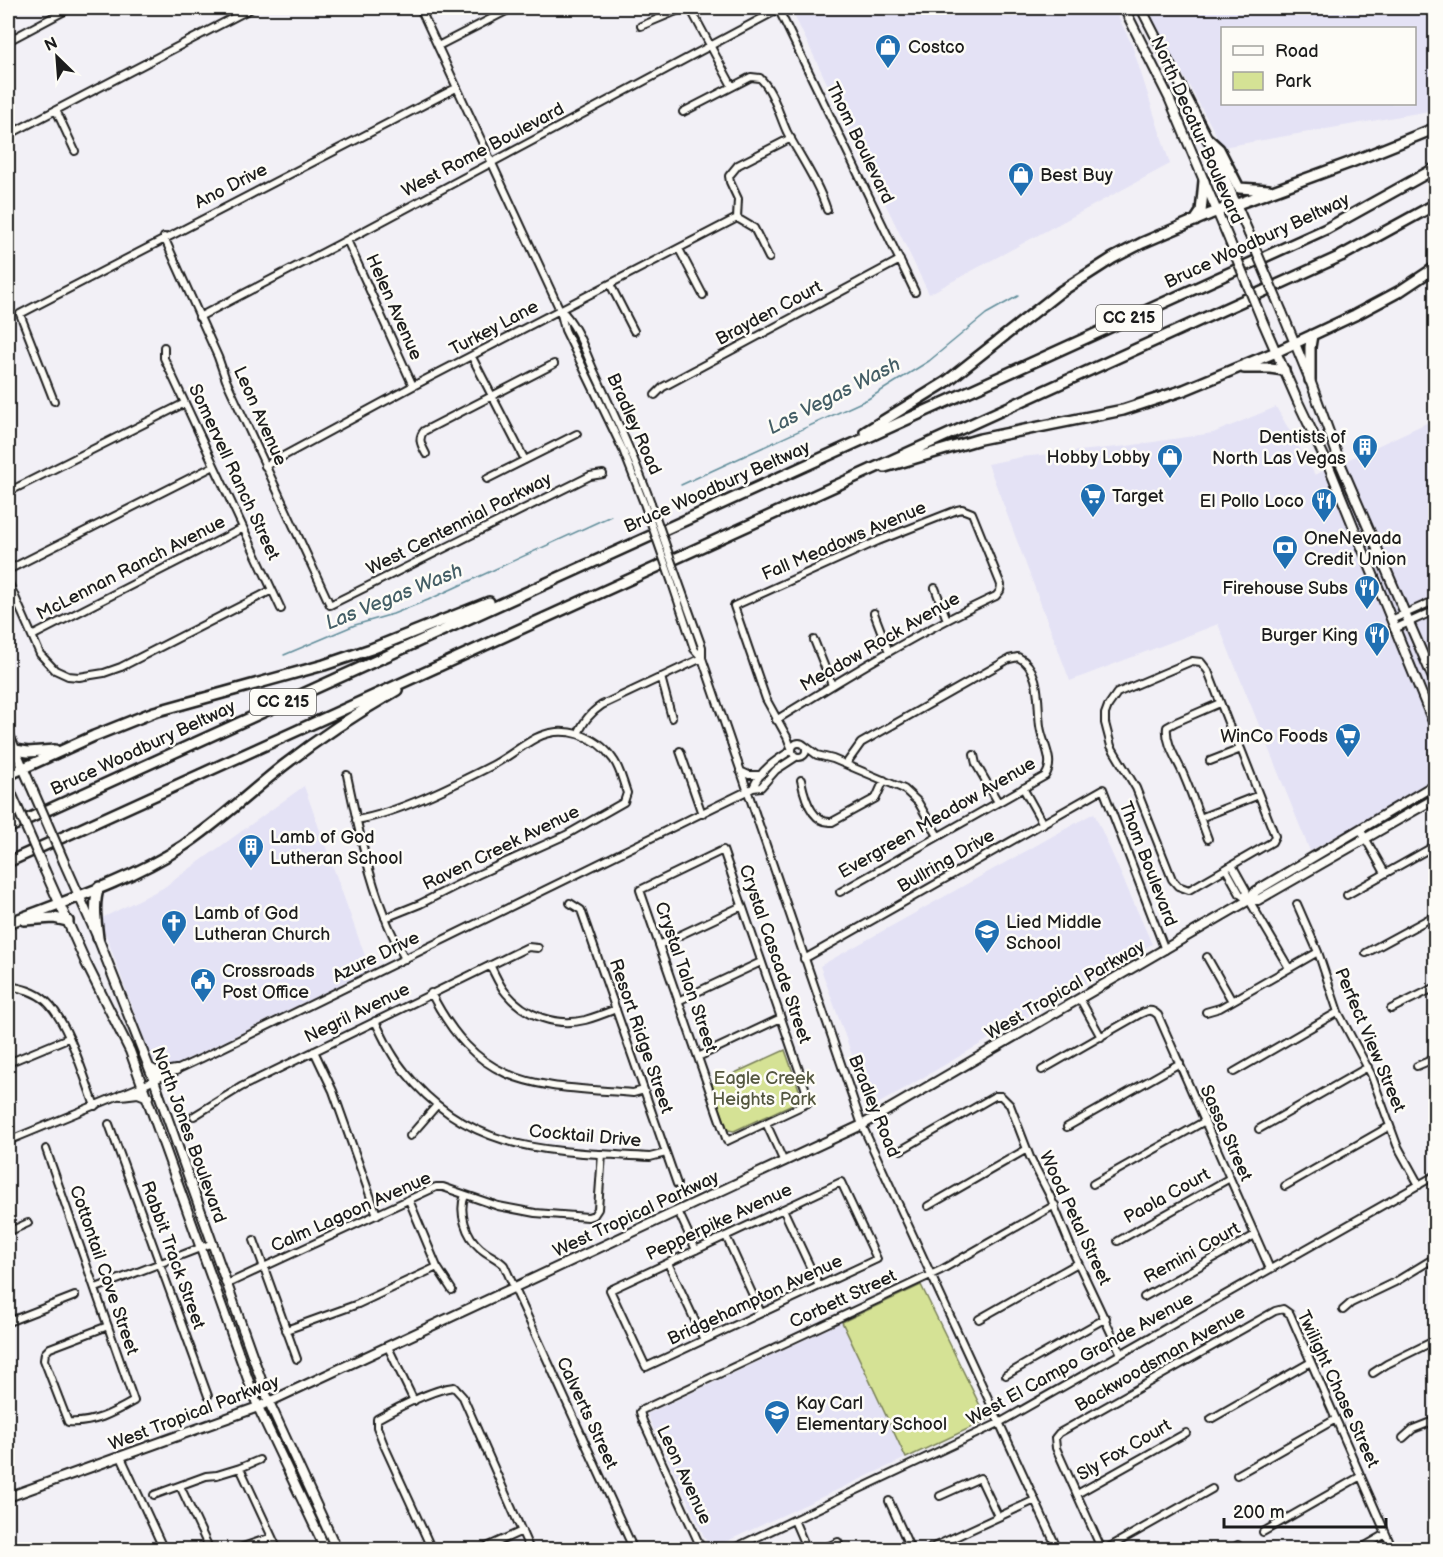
<svg xmlns="http://www.w3.org/2000/svg" width="1443" height="1557" font-family="'Balsamiq Sans',sans-serif">
<rect width="100%" height="100%" fill="#f2f0f6"/>
<filter id="ink" filterUnits="userSpaceOnUse"><feTurbulence type="fractalNoise" baseFrequency=".0167" numOctaves="2"/><feDisplacementMap in="SourceGraphic" scale="12" xChannelSelector="R" yChannelSelector="G"/><feConvolveMatrix kernelMatrix="1 2 1 2 8 2 1 2 1" color-interpolation-filters="sRGB"/></filter>
<g filter="url(#ink)">
<path fill="#e4e2f5" fill-rule="evenodd" d="M803 8H1114L1132 45 1170 164 929 294 793 13Z
M1146 8H1435V110L1223 147ZM1222 28H1414V104H1222Z
M1276 407 1315 475 1435 419V781L1310 851 1218 624 1070 681 988 464 1021 457 1127 446 1213 433Z
M304 786 370 970 161 1072 154 1066 100 919 163 888Z
M1094 813 1152 944 871 1108 820 966Z
M842 1322 906 1458 710 1549 647 1414Z"/>
<path fill="#d5e295" stroke="#787f58" stroke-width="1.5" d="M785 1050 801 1095 799 1101 734 1131 728 1130 711 1084Z
M921 1285 987 1420 906 1458 842 1322Z"/>
<g fill="none" stroke-linecap="round" stroke-linejoin="round">
<path stroke="#608d9a" stroke-width="1.5" d="M681 485 868 399 929 361 986 314 1018 296
M284 655 355 625 393 614 428 600 611 516"/>
<defs>
<path id="minor" d="M420 8 560 310 565 330 623 450 645 506
M690 8 732 86
M778 8 915 292
M641 26 684 8
M8 41 70 8
M438 46 512 8
M56 110 75 151
M683 112 751 77 760 78C774 92 779 115 787 132 801 158 818 182 827 210
M8 135 252 8
M164 237 218 357 226 380 330 605 590 476 603 474
M347 240 413 386
M679 249 703 295
M769 258 754 228 737 218 738 199 730 182 729 176 738 165 791 138
M610 284 634 331
M561 310C577 325 585 351 594 371 614 414 635 458 651 503
M199 317 347 240 781 8
M164 347V358L281 609
M472 357 525 460
M655 395 663 387 900 260
M54 401 20 314 456 88
M426 454C422 446 417 439 424 431L554 364
M265 466 413 386 737 218
M487 479 577 434
M8 492 185 403
M8 570 214 466
M678 580 702 647V658L862 1125 1058 1550
M8 581 40 654 55 670 68 676 79 677 104 673 121 667 272 590
M672 583 694 649 702 658
M935 588 947 620
M874 613 889 652
M1391 620 1436 600
M1394 629 1436 610
M32 636 243 528
M814 640 832 685
M1192 661 1201 662 1208 671 1234 738 1241 749 1275 836 1272 842 1189 890 1178 886 1172 879 1136 788 1111 746 1105 723V714L1108 706 1117 693Z
M661 677 672 718
M578 734C584 721 590 713 602 705L702 658
M792 750a7 7 0 1 1 14 0a7 7 0 1 1-14 0Z
M805 746 817 755 833 759 904 789 918 802 938 836
M680 751 702 814
M974 755 976 764 998 802
M1210 761 1241 749
M740 771 749 775H761
M347 775C357 822 367 872 385 917 390 932 398 945 405 959
M801 780C804 795 811 824 832 822L876 798 884 780
M753 788C760 770 776 760 792 750L787 737 766 699 734 606 878 541 957 510 962 509 972 513 1001 585 1000 591 996 596C920 631 847 676 776 720
M1023 788 1043 824
M1200 818 1259 795
M356 820C396 814 456 784 493 765 508 757 521 746 536 738 563 724 596 735 613 759 620 768 623 782 627 793L624 802 566 835 477 875 420 904 385 918
M1360 829 1385 873
M1208 839C1200 818 1193 797 1184 776 1178 761 1165 744 1167 727L1176 722 1220 703
M723 850 810 1102 727 1141 640 890Z
M1232 865 1246 890 1249 900 1289 968
M1226 869 1240 894 1248 900
M840 892 1045 776C1056 761 1042 743 1040 726 1037 704 1042 669 1018 657L1009 659 861 743 846 764
M1347 895 1436 845
M570 903 581 910 677 1184
M1297 904 1318 952 1338 1012 1371 1074 1397 1145 1419 1185
M659 945 742 906
M1366 953 1436 915
M1207 957 1232 1001
M804 959 1103 789 1165 950
M490 965C495 974 499 985 506 993 525 1016 556 1027 585 1020 596 1017 606 1013 616 1009
M8 986C21 988 35 991 46 1001 68 1021 84 1077 95 1106
M431 993C481 1091 536 1085 633 1093L644 1090
M1080 999 1101 1037
M678 1001 761 962
M1391 1009 1436 987
M1206 1012 1220 1008 1318 952
M375 1021C384 1039 392 1057 405 1072 471 1155 554 1151 650 1157L666 1153
M314 1051 333 1091 377 1215
M698 1057 781 1018
M8 1063 68 1038
M1417 1066 1436 1058
M1042 1070 1140 1014C1148 1010 1152 1009 1158 1015L1270 1269
M1234 1072 1338 1012
M194 1116 241 1087 528 947 538 948
M766 1123 784 1162
M109 1124 208 1396
M1067 1127 1180 1063
M1259 1129 1368 1067
M410 1136 437 1105
M8 1141 144 1085 202 1058 753 788 761 787 776 770 796 757
M46 1149 134 1401C113 1413 93 1424 68 1422L44 1360 45 1353 50 1348 108 1326
M901 1150 995 1096H1001L1010 1105 1030 1157 1050 1196 1073 1252 1121 1354
M841 1182 877 1259 646 1367 610 1290Z
M1093 1184 1205 1121
M1285 1186 1390 1126
M465 1195C458 1212 466 1236 480 1248 488 1255 497 1258 504 1265L634 1550
M409 1200 437 1267 452 1290
M928 1206 1027 1149
M783 1209 819 1286
M678 1211 696 1250
M8 1232 28 1223
M726 1236 761 1313
M254 1240 297 1359
M1118 1241 1230 1178
M668 1263 704 1340
M227 1284 436 1187H443L498 1206 535 1213 588 1217 594 1215 598 1209 602 1154
M96 1288 213 1243
M1144 1297 1255 1235
M1343 1310 1351 1303 1395 1282 1436 1257
M979 1319 1078 1263
M8 1322 75 1296
M286 1330 358 1304 437 1267
M388 1347 414 1401
M1373 1373 1387 1364 1436 1340
M1006 1375 1106 1318
M1211 1419 1311 1362
M1403 1438 1413 1429 1436 1420
M121 1457 164 1550
M240 1468 278 1550
M1237 1475 1336 1419
M180 1486 210 1550
M1077 1494 1186 1433
M154 1495 206 1476 217 1475 240 1468 259 1460
M940 1496 980 1478 998 1516
M889 1501 911 1550
M1433 1501 1436 1498
M794 1520 807 1550
M1263 1532 1361 1476
M234 1550 272 1537
M432 1550 384 1445 377 1427V1419C397 1408 432 1389 454 1387L463 1397 530 1550
M480 1550 522 1531
M702 1550 643 1421 640 1412 642 1410 941 1270 1055 1205
M730 1550 999 1423 1436 1175
M820 1550 838 1542 841 1550
M927 1550 1035 1500
M1102 1550 1056 1448 1055 1438 1059 1433 1275 1311 1283 1309 1290 1314 1393 1550
M1104 1550 1212 1489
M1230 1550 1238 1545
M1358 1550 1386 1534"/>
<path id="major" d="M1124 8 1169 98 1230 242
M1141 8 1208 139 1249 234
M1282 312 1310 380 1341 465 1436 685
M1262 320 1298 402 1330 469 1436 729
M8 733 31 786
M8 784 12 795
M64 862 98 938 154 1080 269 1402 337 1550
M45 871 86 963 130 1051 258 1407 326 1550
M1249 900H1258L1436 798
M150 1068 159 1073 176 1070
M121 1095 138 1093 148 1097
M8 1497 258 1407 862 1125 1249 900 1256 891 1436 784
M1434 1550 1436 1549"/>
<path id="highway" d="M1208 139 1219 149 1239 188 1269 190
M1195 221 1201 212 1204 181
M1244 368H1270L1284 370
M1310 380V347L1312 335
M865 432 946 382 1060 292 1113 258 1142 243 1210 214 1349 163 1436 128
M885 467 980 439 1123 410 1184 390 1276 352 1355 315 1400 291 1436 267
M15 750 28 752 55 750
M8 775 94 736 154 712 324 665 371 649 489 602
M8 828 1326 229 1436 168
M8 862 1341 256 1436 204
M24 920 54 918 68 921
M8 923C66 901 131 880 183 846 218 823 250 792 283 766 319 738 357 713 397 690
M98 938C96 920 93 903 99 887"/>
</defs>
<use href="#minor" stroke="#1c1c1c" stroke-width="10"/>
<use href="#major" stroke="#1c1c1c" stroke-width="12"/>
<use href="#highway" stroke="#1c1c1c" stroke-width="14"/>
<use href="#minor" stroke="#fdfcf7" stroke-width="6"/>
<use href="#major" stroke="#fdfcf7" stroke-width="8"/>
<use href="#highway" stroke="#fdfcf7" stroke-width="9"/>
<defs>
<path id="minor-bridge" d="M651 503 678 580
M645 506 672 583"/>
<path id="major-bridge" d="M1249 234 1282 312
M1230 242 1262 320
M31 786 64 862
M12 795 45 871"/>
</defs>
<use href="#minor-bridge" stroke="#1c1c1c" stroke-width="10" stroke-linecap="butt"/>
<use href="#major-bridge" stroke="#1c1c1c" stroke-width="12" stroke-linecap="butt"/>
<use href="#minor-bridge" stroke="#fdfcf7" stroke-width="6"/>
<use href="#major-bridge" stroke="#fdfcf7" stroke-width="8"/>
</g>
</g>
<defs>
<symbol id="shop-pin" viewBox="-11 -11 22 30"><path d="M0 17L-7.5 6A9.5 9.5 0 1 1 7.5 6Z" fill="#1f6fb2" stroke="#fdfcf7"/><path d="M-5-2.5h2.3a2.7 3.5 0 0 1 5.4 0H5L5.5 6h-11ZM-1.5-2.5h3a1.5 2.3 0 0 0-3 0Z" fill="#fff"/></symbol>
<symbol id="building-pin" viewBox="-11 -11 22 30"><path d="M0 17L-7.5 6A9.5 9.5 0 1 1 7.5 6Z" fill="#1f6fb2" stroke="#fdfcf7"/><path d="M-4-6H4V6H1V3H-1V6H-4ZM-2.5-4.3h1.7v1.8h-1.7ZM.8-4.3h1.7v1.8H.8ZM-2.5-1h1.7V.8h-1.7ZM.8-1h1.7V.8H.8Z" fill="#fff"/></symbol>
<symbol id="supermarket-pin" viewBox="-11 -11 22 30"><path d="M0 17L-7.5 6A9.5 9.5 0 1 1 7.5 6Z" fill="#1f6fb2" stroke="#fdfcf7"/><path d="M-6-5.5h2.5l.6 2H6L4.5 2H-2.5L-4.4-4H-6ZM-1.5 3.2a1.3 1.3 0 1 0 .1 0ZM3 3.2a1.3 1.3 0 1 0 .1 0Z" fill="#fff"/></symbol>
<symbol id="restaurant-pin" viewBox="-11 -11 22 30"><path d="M0 17L-7.5 6A9.5 9.5 0 1 1 7.5 6Z" fill="#1f6fb2" stroke="#fdfcf7"/><path d="M-5-6h1v4h1v-4h1v4h1v-4h1v5L-1.5 .5V6h-2V.5L-5-1ZM5-6V6H3V1.5H1.5Q1.5-4 5-6Z" fill="#fff"/></symbol>
<symbol id="bank-pin" viewBox="-11 -11 22 30"><path d="M0 17L-7.5 6A9.5 9.5 0 1 1 7.5 6Z" fill="#1f6fb2" stroke="#fdfcf7"/><path d="M-6-4H6V4H-6ZM0-2.3a2.3 2.3 0 1 0 0 4.6a2.3 2.3 0 1 0 0-4.6Z" fill="#fff"/></symbol>
<symbol id="church-pin" viewBox="-11 -11 22 30"><path d="M0 17L-7.5 6A9.5 9.5 0 1 1 7.5 6Z" fill="#1f6fb2" stroke="#fdfcf7"/><path d="M-1.2-6h2.4v3.5h3.3v2.4h-3.3V6h-2.4V-.1h-3.3v-2.4h3.3Z" fill="#fff"/></symbol>
<symbol id="school-pin" viewBox="-11 -11 22 30"><path d="M0 17L-7.5 6A9.5 9.5 0 1 1 7.5 6Z" fill="#1f6fb2" stroke="#fdfcf7"/><path d="M0-5L7-2L0 1L-7-2ZM-4 1L0 2.5L4 1V4Q0 6-4 4Z" fill="#fff"/></symbol>
<symbol id="civic-pin" viewBox="-11 -11 22 30"><path d="M0 17L-7.5 6A9.5 9.5 0 1 1 7.5 6Z" fill="#1f6fb2" stroke="#fdfcf7"/><path d="M-.6-6.5H3V-4.5H.6V-3L4-1V1h2V6H-6V1h2V-1L-.6-3ZM-1.2 2.5V6h2.4V2.5Z" fill="#fff"/></symbol>
</defs>
<g fill-rule="evenodd">
<use href="#shop-pin" x="873" y="32" width="30" height="40"/>
<use href="#shop-pin" x="1006" y="160" width="30" height="40"/>
<use href="#building-pin" x="1350" y="432" width="30" height="40"/>
<use href="#shop-pin" x="1155" y="442" width="30" height="40"/>
<use href="#supermarket-pin" x="1078" y="481" width="30" height="40"/>
<use href="#restaurant-pin" x="1309" y="486" width="30" height="40"/>
<use href="#bank-pin" x="1270" y="533" width="30" height="40"/>
<use href="#restaurant-pin" x="1352" y="573" width="30" height="40"/>
<use href="#restaurant-pin" x="1362" y="620" width="30" height="40"/>
<use href="#supermarket-pin" x="1333" y="721" width="30" height="40"/>
<use href="#building-pin" x="236" y="832" width="30" height="40"/>
<use href="#church-pin" x="159" y="908" width="30" height="40"/>
<use href="#school-pin" x="972" y="917" width="30" height="40"/>
<use href="#civic-pin" x="188" y="966" width="30" height="40"/>
<use href="#school-pin" x="762" y="1398" width="30" height="40"/>
</g>
<g text-anchor="middle" dominant-baseline="central" stroke-width="5" stroke-linejoin="round" paint-order="stroke">
<g fill="#fdfcf7" stroke="#605f5e" stroke-width="1.5">
<rect x="1096" y="305" width="66" height="26" rx="4.5"/>
<rect x="250" y="689" width="66" height="26" rx="4.5"/>
</g>
<g font-size="16" font-weight="bold" fill="#1c1c1c">
<text x="1129" y="318">CC 215</text>
<text x="283" y="702">CC 215</text>
</g>
<g font-size="18" fill="#1c1c1c" stroke="#fdfcf7" text-anchor="start">
<text x="908" y="47">Costco</text>
<text x="1040" y="175">Best Buy</text>
<text x="1346" y="437" text-anchor="end">Dentists of<tspan x="1346" dy="21">North Las Vegas</tspan></text>
<text x="1150" y="457" text-anchor="end">Hobby Lobby</text>
<text x="1112" y="496">Target</text>
<text x="1304" y="501" text-anchor="end">El Pollo Loco</text>
<text x="1304" y="538">OneNevada<tspan x="1304" dy="21">Credit Union</tspan></text>
<text x="1348" y="588" text-anchor="end">Firehouse Subs</text>
<text x="1358" y="635" text-anchor="end">Burger King</text>
<text x="1328" y="736" text-anchor="end">WinCo Foods</text>
<text x="270" y="837">Lamb of God<tspan x="270" dy="21">Lutheran School</tspan></text>
<text x="194" y="913">Lamb of God<tspan x="194" dy="21">Lutheran Church</tspan></text>
<text x="1006" y="922">Lied Middle<tspan x="1006" dy="21">School</tspan></text>
<text x="222" y="971">Crossroads<tspan x="222" dy="21">Post Office</tspan></text>
<text x="796" y="1403">Kay Carl<tspan x="796" dy="21">Elementary School</tspan></text>
</g>
<g font-size="18" fill="#1c1c1c" stroke="#fdfcf7">
<text transform="translate(1197 130) rotate(66)">North Decatur Boulevard</text>
<text transform="translate(860 143) rotate(64)">Thom Boulevard</text>
<text transform="translate(483 150) rotate(-28)">West Rome Boulevard</text>
<text transform="translate(231 186) rotate(-27)">Ano Drive</text>
<text transform="translate(1257 241) rotate(-25)">Bruce Woodbury Beltway</text>
<text transform="translate(394 307) rotate(66)">Helen Avenue</text>
<text transform="translate(769 313) rotate(-28)">Brayden Court</text>
<text transform="translate(494 328) rotate(-28)">Turkey Lane</text>
<text transform="translate(260 416) rotate(66)">Leon Avenue</text>
<text transform="translate(634 424) rotate(66)">Bradley Road</text>
<text transform="translate(234 472) rotate(65)">Somervell Ranch Street</text>
<text transform="translate(717 487) rotate(-24)">Bruce Woodbury Beltway</text>
<text transform="translate(459 524) rotate(-27)">West Centennial Parkway</text>
<text transform="translate(844 541) rotate(-23)">Fall Meadows Avenue</text>
<text transform="translate(131 568) rotate(-27)">McLennan Ranch Avenue</text>
<text transform="translate(880 642) rotate(-30)">Meadow Rock Avenue</text>
<text transform="translate(143 748) rotate(-25)">Bruce Woodbury Beltway</text>
<text transform="translate(937 818) rotate(-30)">Evergreen Meadow Avenue</text>
<text transform="translate(501 848) rotate(-26)">Raven Creek Avenue</text>
<text transform="translate(946 861) rotate(-30)">Bullring Drive</text>
<text transform="translate(1148 864) rotate(69)">Thom Boulevard</text>
<text transform="translate(775 954) rotate(71)">Crystal Cascade Street</text>
<text transform="translate(376 957) rotate(-26)">Azure Drive</text>
<text transform="translate(686 977) rotate(71)">Crystal Talon Street</text>
<text transform="translate(1065 990) rotate(-30)">West Tropical Parkway</text>
<text transform="translate(357 1013) rotate(-26)">Negril Avenue</text>
<text transform="translate(641 1036) rotate(71)">Resort Ridge Street</text>
<text transform="translate(1370 1040) rotate(67)">Perfect View Street</text>
<text transform="translate(874 1106) rotate(68)">Bradley Road</text>
<text transform="translate(1226 1133) rotate(66)">Sassa Street</text>
<text transform="translate(189 1135) rotate(70)">North Jones Boulevard</text>
<text transform="translate(585 1136) rotate(5)">Cocktail Drive</text>
<text transform="translate(1167 1196) rotate(-29)">Paola Court</text>
<text transform="translate(351 1212) rotate(-24)">Calm Lagoon Avenue</text>
<text transform="translate(636 1214) rotate(-25)">West Tropical Parkway</text>
<text transform="translate(1075 1218) rotate(65)">Wood Petal Street</text>
<text transform="translate(719 1222) rotate(-25)">Pepperpike Avenue</text>
<text transform="translate(1192 1253) rotate(-29)">Remini Court</text>
<text transform="translate(173 1255) rotate(70)">Rabbit Track Street</text>
<text transform="translate(104 1270) rotate(71)">Cottontail Cove Street</text>
<text transform="translate(843 1299) rotate(-25)">Corbett Street</text>
<text transform="translate(755 1300) rotate(-25)">Bridgehampton Avenue</text>
<text transform="translate(1080 1359) rotate(-29)">West El Campo Grande Avenue</text>
<text transform="translate(1160 1359) rotate(-30)">Backwoodsman Avenue</text>
<text transform="translate(1338 1389) rotate(65)">Twilight Chase Street</text>
<text transform="translate(194 1413) rotate(-21)">West Tropical Parkway</text>
<text transform="translate(587 1413) rotate(65)">Calverts Street</text>
<text transform="translate(1124 1450) rotate(-30)">Sly Fox Court</text>
<text transform="translate(684 1475) rotate(65)">Leon Avenue</text>
</g>
<g font-size="18" fill="#545740" stroke="#fdfcf7">
<text x="764" y="1078">Eagle Creek<tspan x="764" dy="21">Heights Park</tspan></text>
</g>
<g font-size="20" font-style="italic" fill="#445e66" stroke="#fdfcf7">
<text transform="translate(834 396) rotate(-27)">Las Vegas Wash</text>
<text transform="translate(394 597) rotate(-22)">Las Vegas Wash</text>
</g>
</g>
<rect width="1443" height="1557" fill="none" stroke="#fdfcf7" stroke-width="30"/>
<rect x="15" y="15" width="1413" height="1527" fill="none" stroke="#1c1c1c" stroke-width="2" filter="url(#ink)"/>
<rect x="1221" y="27" width="195" height="78" fill="#fdfcf7" stroke="#a3a29f" stroke-width="1.5"/>
<rect x="1233" y="46" width="30" height="9" fill="#fdfcf7" stroke="#a3a29f" stroke-width="1.5"/>
<text x="1275" y="57" font-size="18" fill="#1c1c1c">Road</text>
<rect x="1233" y="72" width="30" height="18" fill="#d5e295" stroke="#a3a29f" stroke-width="1.5"/>
<text x="1275" y="87" font-size="18" fill="#1c1c1c">Park</text>
<g transform="translate(57 57) rotate(335)" stroke="#fdfcf7" stroke-width="4.5" paint-order="stroke">
<path d="M0-4.5L10 22L0 15L-10 22Z" fill="#1c1c1c"/>
<text y="-9" font-size="16" font-weight="bold" text-anchor="middle" fill="#1c1c1c">N</text>
</g>
<path d="M1224 1518v9h162v-9" fill="none" stroke="#1c1c1c" stroke-width="3"/>
<text x="1233" y="1518" font-size="18" fill="#1c1c1c" stroke="#fdfcf7" stroke-width="4.5" paint-order="stroke">200 m</text>
</svg>
